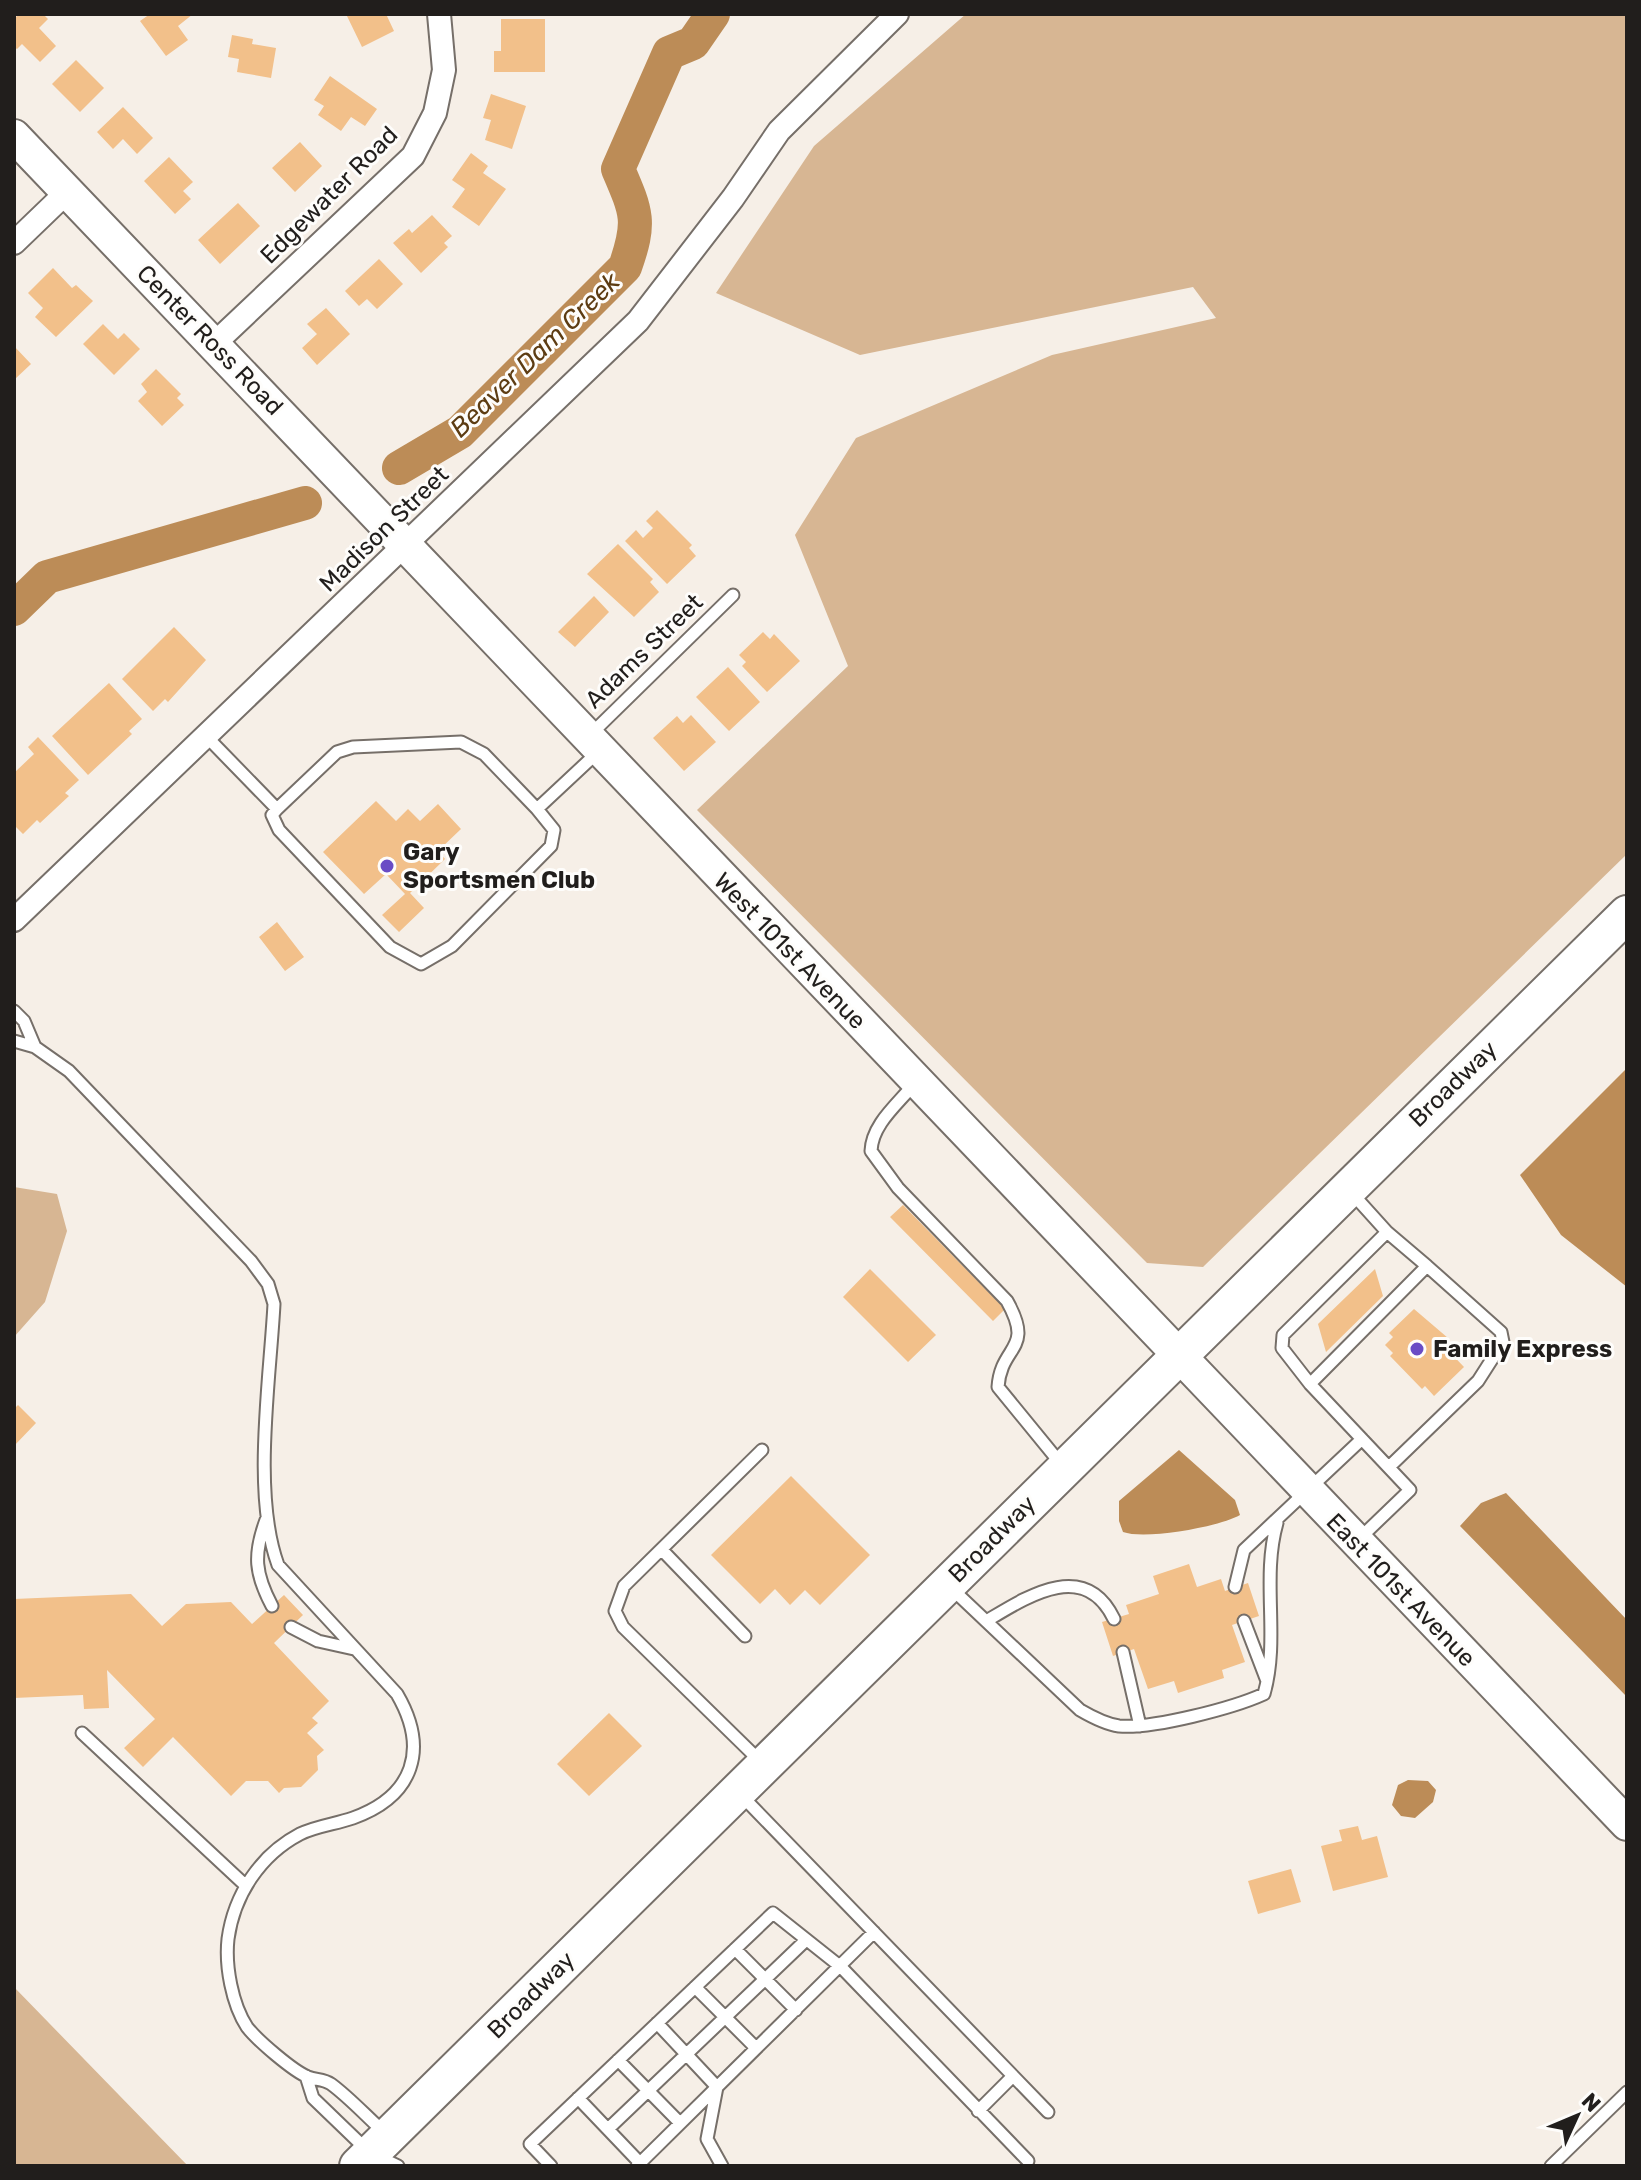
<svg xmlns="http://www.w3.org/2000/svg" width="1641" height="2180" font-family="Rubik,sans-serif">
<rect width="100%" height="100%" fill="#f6efe7"/>
<path fill="#d7b693" d="M966 14H1627V854L1203 1267 1147 1263 697 810 848 666 795 535 856 438 1052 355 1216 318 1193 287 860 355 716 293 814 146Z
M14 1187 57 1194 67 1231 45 1302 14 1337Z
M14 1987 188 2166H14Z"/>
<path fill="#bc8c57" d="M1627 1068V1287L1561 1235 1520 1175Z
M1179 1450 1235 1500 1240 1515C1219 1527 1145 1540 1123 1532L1119 1521V1501Z
M1506 1493 1627 1620V1697L1460 1526 1481 1503Z
M1408 1780 1428 1781 1436 1790 1433 1802 1415 1818 1401 1816 1392 1805 1398 1785Z"/>
<g fill="none" stroke-linecap="round" stroke-linejoin="round">
<path stroke="#bc8c57" stroke-width="34" d="M399 468 460 432 625 267C641 222 637 213 618 169L669 53 693 43 713 14
M14 609 47 577 305 503"/>
</g>
<path fill="#f2c08a" d="M19 14H43L48 19 39 28 56 46 40 62 22 44 17 49 14 47V19Z
M150 14H193L178 26 188 40 166 56 140 21Z
M346 14H386L394 31 362 47Z
M501 19H545V72H494V51H501Z
M232 35 253 39 252 44 276 48 271 78 237 72 239 59 228 57Z
M76 60 104 88 80 112 52 84Z
M330 76 377 109 365 126 351 117 341 131 318 115 324 106 314 100Z
M491 94 526 106 512 149 485 140 491 120 483 118Z
M123 107 153 138 137 154 123 139 113 149 97 132Z
M300 142 322 166 295 192 272 168Z
M471 153 488 166 483 173 506 189 479 226 452 207 465 189 452 180Z
M169 157 193 182 183 191 191 199 175 214 144 181Z
M238 203 260 226 220 264 198 240Z
M432 215 452 236 444 243 448 247 421 273 393 243 409 229 412 233Z
M379 259 403 284 377 309 367 299 359 306 345 291Z
M53 268 72 288 76 285 93 301 56 337 35 317 43 308 28 293Z
M326 308 350 334 317 365 302 348 317 334 307 324Z
M103 324 118 339 124 333 140 349 114 375 83 344Z
M14 346 31 364 14 380Z
M156 369 181 394 177 398 184 405 162 426 138 401 147 392 141 384Z
M657 510 692 545 689 548 696 556 667 584 625 541 636 530 643 538 653 528 646 521Z
M618 544 653 579 650 582 659 592 634 617 587 574Z
M594 596 609 612 575 647 558 632Z
M174 627 206 660 168 702 165 699 153 711 122 679Z
M763 632 770 639 774 634 800 661 767 692 742 666 746 662 739 655Z
M728 667 760 702 729 731 696 697Z
M109 683 142 719 129 731 132 734 88 775 52 736Z
M691 715 716 742 684 771 653 738 677 716 683 723Z
M38 737 79 780 65 793 69 796 40 823 37 820 23 834 14 825V773L34 754 28 747Z
M376 801 396 821 408 809 420 821 438 804 461 829 438 851 445 859 410 893 424 908 399 932 382 915 405 894 386 874 364 894 323 852Z
M277 922 304 957 285 971 259 937Z
M903 1205 1005 1309 993 1321 890 1217Z
M870 1269 936 1335 908 1362 843 1297Z
M1375 1269 1383 1296 1326 1352 1318 1324Z
M1414 1309 1448 1338 1442 1344 1464 1367 1434 1396 1425 1386 1422 1389 1390 1356 1393 1353 1385 1345 1393 1337 1389 1333Z
M18 1405 36 1423 14 1446V1409Z
M791 1476 870 1555 820 1605 805 1590 790 1605 775 1589 760 1604 711 1555Z
M1189 1564 1197 1587 1221 1579 1225 1591 1248 1583 1259 1616 1232 1625 1245 1662 1222 1670 1224 1678 1178 1693 1174 1681 1148 1689 1134 1649 1113 1656 1102 1622 1129 1614 1126 1605 1159 1594 1153 1576Z
M131 1594 162 1626 186 1604 231 1602 252 1624 284 1595 303 1615 274 1643 329 1701 312 1718 318 1723 307 1733 324 1750 317 1756 318 1770 301 1787 284 1788 279 1793 268 1781H246L231 1796 173 1737 143 1767 124 1748 155 1719 107 1670 109 1708 84 1709 83 1695 14 1698V1599Z
M609 1713 642 1746 589 1796 557 1764Z
M1358 1826 1362 1840 1377 1836 1388 1877 1333 1891 1321 1846 1342 1841 1339 1830Z
M1291 1869 1301 1902 1258 1914 1248 1881Z"/>
<g fill="none" stroke-linecap="round" stroke-linejoin="round">
<defs>
<path id="lane" d="M590 735 733 595
M206 736 277 809 337 752 353 747 461 742 484 754 537 809 598 752
M277 809 272 815 279 830 390 947 421 964 452 946 551 846 554 830 537 809
M14 1011 24 1021 35 1047
M14 1041 35 1047 69 1071 251 1261 268 1284 274 1304C270 1380 252 1494 278 1565L397 1694C429 1749 414 1796 353 1818 336 1824 316 1826 300 1834 260 1855 234 1895 228 1939 225 1966 232 2004 247 2027 257 2040 293 2071 308 2077 316 2080 324 2079 331 2084 350 2098 367 2117 385 2133
M914 1084C898 1104 872 1124 871 1151L898 1188 1007 1301C1035 1351 1001 1344 998 1387L1061 1464
M1350 1191 1387 1232 1427 1266 1310 1384 1410 1490 1359 1539
M1310 1384 1282 1348 1283 1335 1387 1232
M1389 1467 1478 1381 1503 1342 1501 1332 1427 1266
M266 1520C253 1555 255 1574 272 1606
M662 1550 745 1636
M950 1587 1080 1710C1092 1717 1105 1724 1119 1726 1153 1729 1233 1708 1264 1694 1280 1638 1261 1579 1277 1523
M1235 1587 1244 1550 1362 1439
M988 1620C1028 1596 1085 1559 1114 1619
M1244 1621 1267 1681
M291 1627 318 1641 354 1649
M1123 1652 1140 1726
M82 1733 244 1884
M761 1762 623 1627 615 1611 624 1586 762 1450
M741 1795 1048 2112
M735 1949 796 2010
M695 1987 756 2048
M657 2023 717 2087 707 2139 722 2166
M618 2060 680 2123
M306 2076 313 2098 368 2151
M578 2098 640 2163
M978 2111 1013 2076
M608 2129 805 1941
M377 2156 398 2166
M551 2166 530 2144 773 1913 841 1967 1028 2161
M637 2166 874 1932
M1551 2166 1627 2092"/>
<path id="street" d="M14 243 67 192
M214 344 413 156 435 113 444 70 439 14
M14 920 638 321 733 198 779 131 897 14"/>
<path id="secondary" d="M14 136 1627 1824"/>
<path id="primary" d="M358 2166 1627 914"/>
</defs>
<use href="#lane" stroke="#766f69" stroke-width="15"/>
<use href="#street" stroke="#766f69" stroke-width="26"/>
<use href="#secondary" stroke="#766f69" stroke-width="36"/>
<use href="#primary" stroke="#766f69" stroke-width="40"/>
<use href="#lane" stroke="#fff" stroke-width="11"/>
<use href="#street" stroke="#fff" stroke-width="22"/>
<use href="#secondary" stroke="#fff" stroke-width="32"/>
<use href="#primary" stroke="#fff" stroke-width="36"/>
</g>
<g fill="#6a4cc5" stroke="#fefdfb" stroke-width="3">
<circle cx="387" cy="866" r="8"/>
<circle cx="1417" cy="1349" r="8"/>
</g>
<g text-anchor="middle" dominant-baseline="central" stroke-width="6" stroke-linejoin="round" paint-order="stroke">
<g font-size="24" fill="#211e1c" stroke="#fefdfb">
<text transform="translate(329 195) rotate(-45)">Edgewater Road</text>
<text transform="translate(210 340) rotate(46)">Center Ross Road</text>
<text transform="translate(384 529) rotate(-44)">Madison Street</text>
<text transform="translate(644 651) rotate(-44)">Adams Street</text>
<text transform="translate(790 951) rotate(46)">West 101st Avenue</text>
<text transform="translate(1453 1084) rotate(-44)">Broadway</text>
<text transform="translate(992 1539) rotate(-45)">Broadway</text>
<text transform="translate(1401 1590) rotate(46)">East 101st Avenue</text>
<text transform="translate(531 1995) rotate(-45)">Broadway</text>
</g>
<g font-size="24" font-weight="bold" fill="#211e1c" stroke="#fefdfb" text-anchor="start">
<text x="403" y="852">Gary<tspan x="403" dy="28">Sportsmen Club</tspan></text>
<text x="1433" y="1349">Family Express</text>
</g>
<g font-size="26" font-style="italic" fill="#5d3c12" stroke="#fefdfb">
<text transform="translate(535 355) rotate(-44)">Beaver Dam Creek</text>
</g>
</g>
<rect width="1641" height="2180" fill="none" stroke="#211e1c" stroke-width="32"/>
<g transform="translate(1577 2116) rotate(46)" stroke="#fefdfb" stroke-width="6" paint-order="stroke">
<path d="M0-6L14 30L0 20L-14 30Z" fill="#211e1c"/>
<text y="-12" font-size="22" font-weight="bold" text-anchor="middle" fill="#211e1c">N</text>
</g>
</svg>
